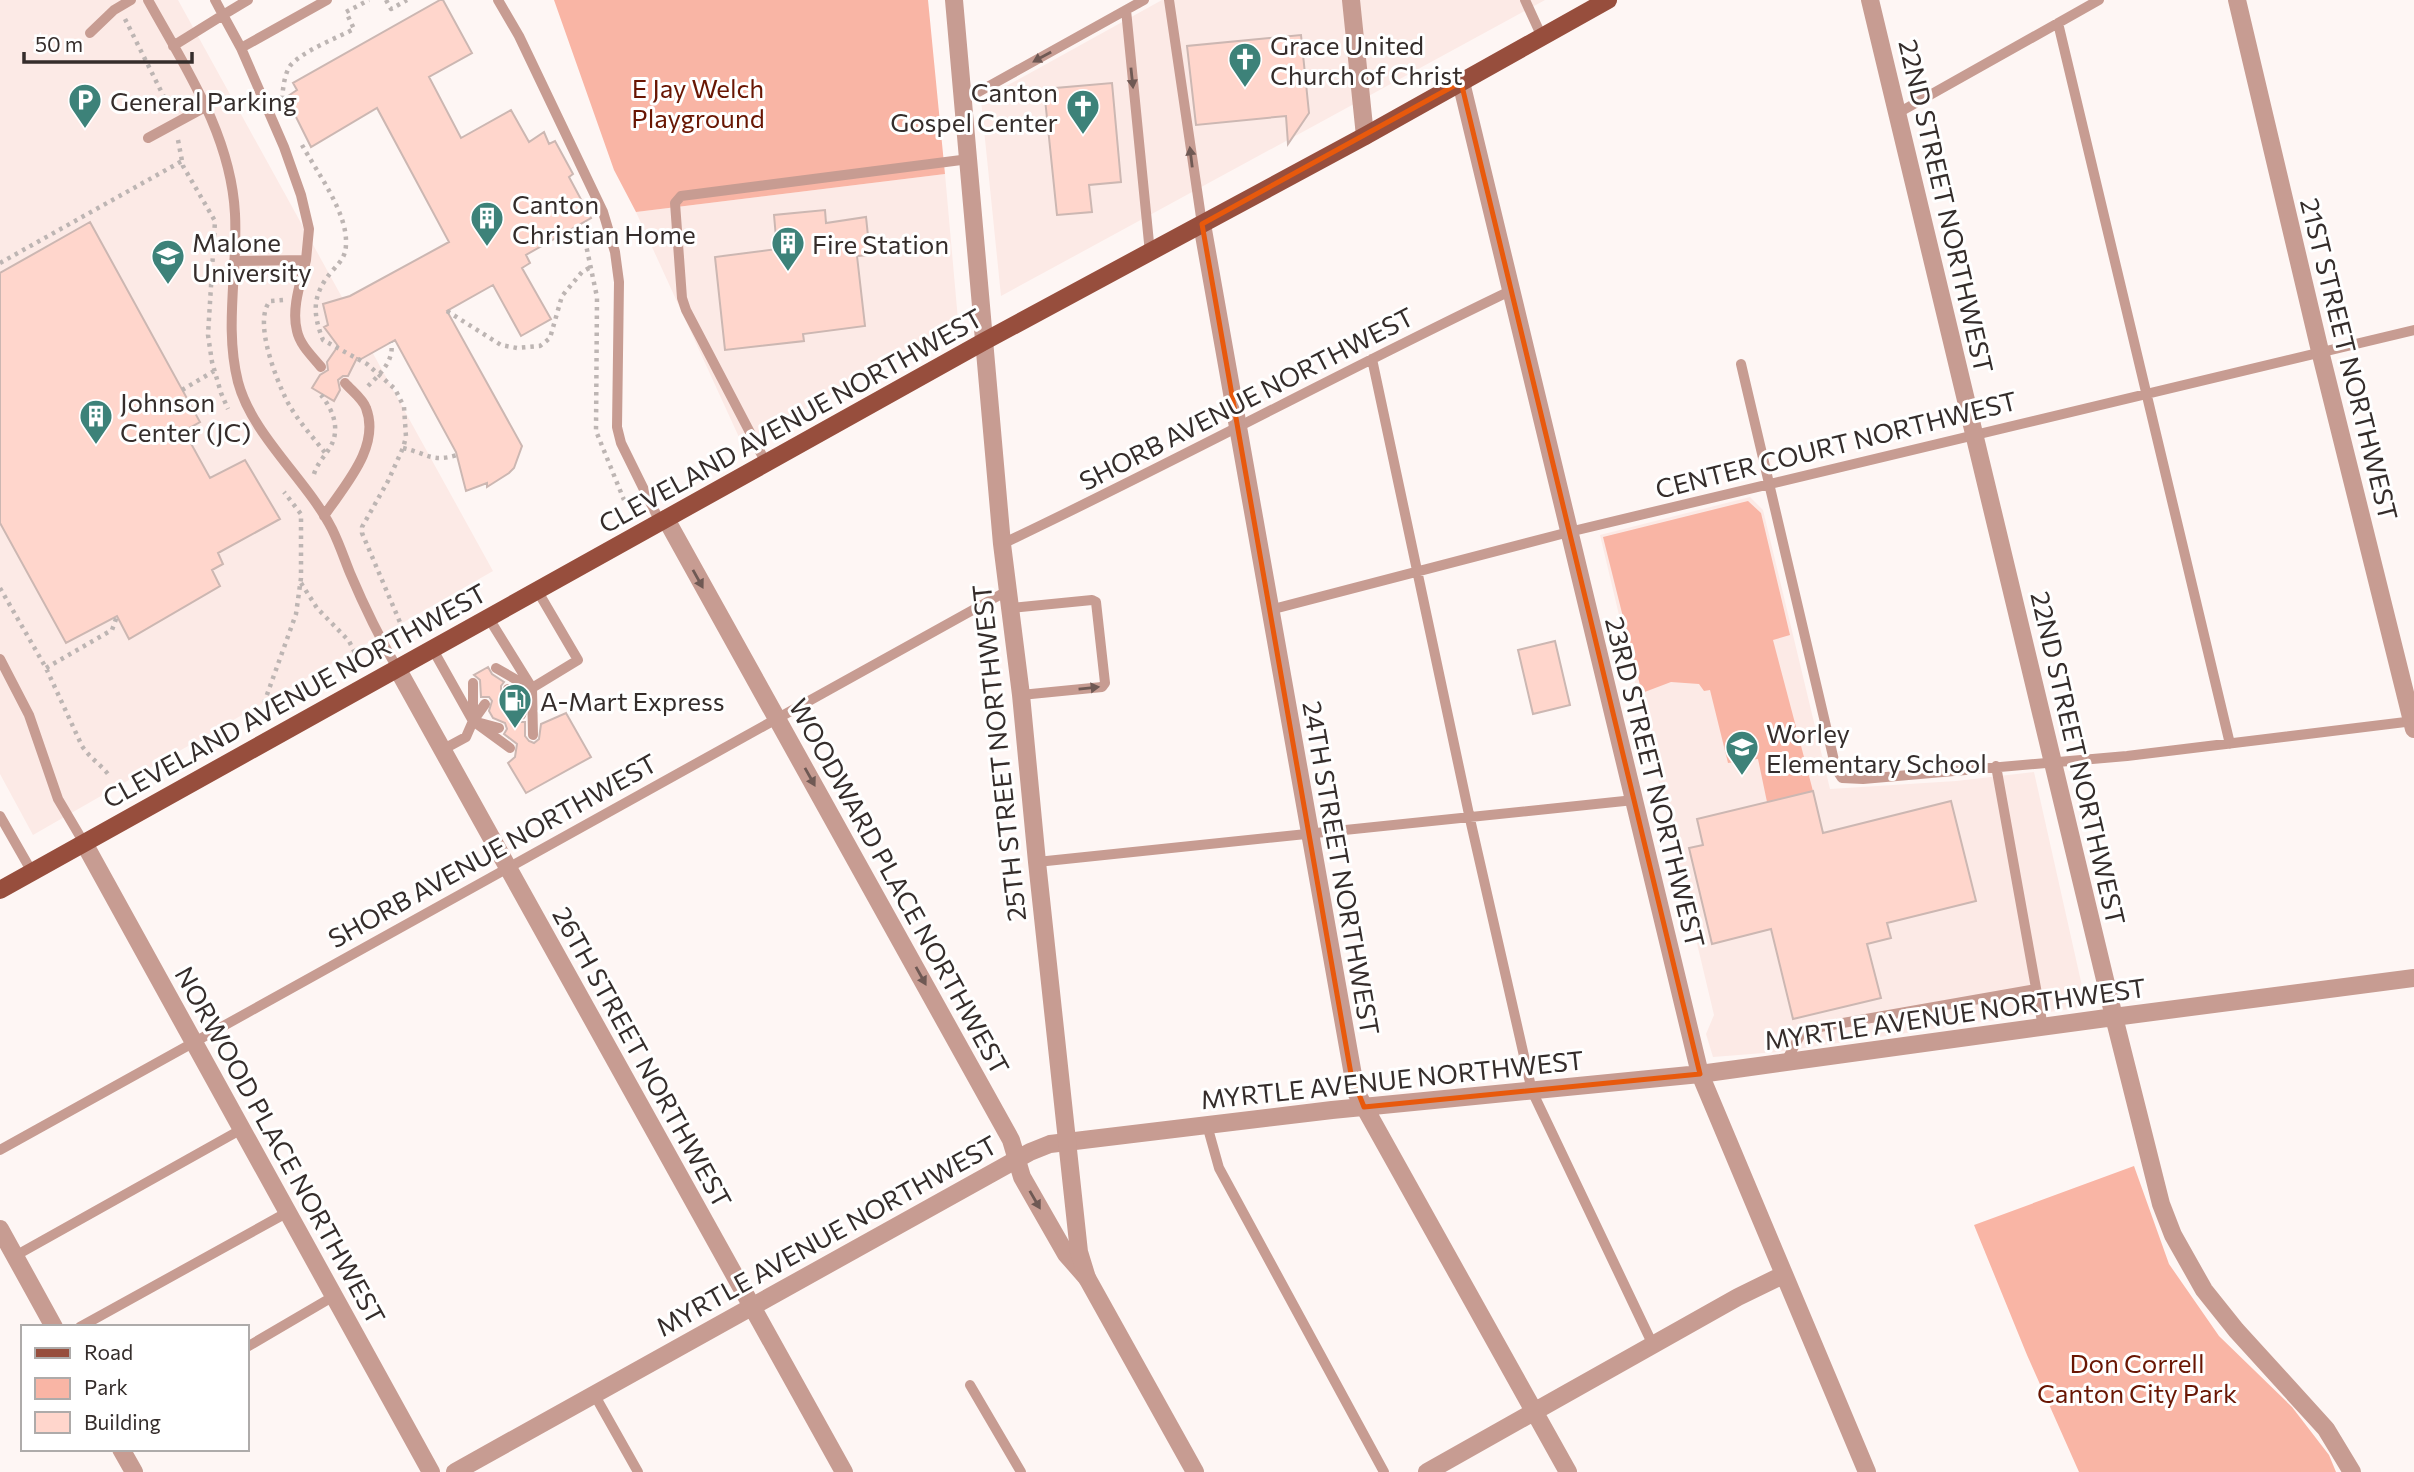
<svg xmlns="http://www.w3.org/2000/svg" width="2414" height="1472" font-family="Commissioner,sans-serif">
<rect width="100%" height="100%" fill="#fef6f4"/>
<path fill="#fceae6" d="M0 0H178L493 571 33 835 0 774Z
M1162 0H1545L1001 296 981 100Z
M945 174 958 320 743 446 636 212Z
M1750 497 1763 510 1830 789 1956 781 2034 772 2084 995 2077 1008 1777 1052 1713 1057 1706 1034 1714 1015 1600 535Z"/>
<path fill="#f9b5a5" d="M554 0H928L945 174 636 212 614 170Z
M1748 501 1761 513 1790 635 1773 640 1813 791 1767 802 1758 759 1728 763 1710 690 1704 691 1699 684 1671 682 1642 693 1603 537Z
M2134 1166 2169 1264 2219 1336 2292 1407 2329 1455 2336 1472H2079L2027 1355 1974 1225Z"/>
<path fill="#ffd6cc" stroke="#ccb7b2" stroke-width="2" d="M440 0H443L472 53 429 77 461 138 511 110 529 142 544 132 549 144 555 141 573 174 569 177 591 218 526 255 530 263 522 268 551 319 521 336 493 285 447 311 522 446 514 468 509 473 487 487V483L466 491 456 452 395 340 361 359 357 358 348 376H343L338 380 340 390 334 401 312 388 320 375 328 370 327 362 338 346 324 327 328 325 323 304 350 296 449 242 377 108 311 147 294 113 296 111 288 96 297 90 293 83Z
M1301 35 1309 113 1288 144 1286 116 1196 125 1187 46Z
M1112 83 1121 182 1089 185 1092 212 1057 215 1044 89Z
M825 210 826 223 866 217 870 255 857 256 865 326 803 334 804 341 725 350 715 257 777 249 774 215Z
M90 222 200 422 184 431 210 478 245 460 280 519 218 553 223 564 212 570 220 586 129 639 117 616 66 643 0 523V273Z
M1555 641 1570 705 1533 714 1518 650Z
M488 667 492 674 504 682 501 686V693L505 696 512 697 516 705 513 717 518 722H525V736L529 741 534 743 539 739 541 724 566 713 591 757 526 793 508 763 515 757 517 744 504 734 507 729 505 723 493 718 489 711 492 701 489 697H481L480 680 474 675Z
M1813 791 1823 833 1951 801 1976 901 1887 923 1891 938 1867 944 1881 998 1793 1019 1771 929 1712 944 1689 848 1703 845 1697 819Z"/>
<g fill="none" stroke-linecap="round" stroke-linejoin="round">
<path stroke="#bdb5b3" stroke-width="4.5" stroke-dasharray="3.5 5" stroke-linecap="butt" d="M386 0 391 9 407 0
M125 19 171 111
M282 99C283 89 284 75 290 66 302 51 337 38 354 29L346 12 369 0
M178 140 183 166 215 221 208 335 212 362 221 393 228 409
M302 145C317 172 347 212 346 243 346 256 341 261 333 270 312 294 312 312 323 340L367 364 395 389 404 407 406 437 403 448 388 481 362 527V533L402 627
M575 226 586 245 597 297 596 431 624 500
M0 263 182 161
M283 300 270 301C253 321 276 379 287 401 297 420 313 437 326 454
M447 311 501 345 517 348 540 346 550 338 562 296 582 272 591 267
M368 386C380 374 395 360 391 342
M182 390 214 371
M403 448C426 453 432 463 457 455
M314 474C317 464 324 457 329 449 341 431 334 411 321 395
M301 583 317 608 349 641 355 653
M0 588 46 668 82 746C89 757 100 764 108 774
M46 668 112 630 117 616
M264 703 296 614 301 578V514L284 492"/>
<path stroke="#c79c92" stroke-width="10" d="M148 0C185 67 231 135 235 214 238 270 224 327 238 382 252 435 307 480 332 529 339 543 344 558 350 573 364 606 379 637 397 668
M498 0 519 36 603 212 615 252 619 282 617 427 621 443 660 522
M1169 0 1202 224
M1525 0 1542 37
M1126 10 1150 253
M2058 23 2230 744
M90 33 114 10 131 0
M173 46 223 15 215 0
M241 48 327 0
M964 100 1144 0
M1898 113 2099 0
M148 138 207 106
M306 260C301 281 291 309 297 331 300 345 312 356 321 367
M235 261 306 260 309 229 301 195 284 147 241 48 223 15 248 0
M1372 359 1470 819 1532 1091 1653 1345
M1741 364 1836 769 1842 778 1863 779 2127 756 2414 721
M766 463 686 310 682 298 675 203 681 196 969 159
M324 516C344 486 381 447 366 408 363 399 351 390 345 383
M1002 544C1173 463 1339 373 1510 291
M1010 608 1092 600 1096 602 1105 683 1102 687 1021 695
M1270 610 1569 532 2414 330
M488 617 532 688 533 735
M432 648 473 721 499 728
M0 659 29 715 58 799 84 843
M496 668 529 687
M473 683V718
M508 689 532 688 578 660 537 590
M521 715 529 694
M473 721 485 704
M442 750 466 737 473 721 510 748
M1996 766 2043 1027
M0 816 32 872
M1037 862 1634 800
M1785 1063 1803 1030 2036 989
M1207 1125 1219 1168 1384 1472
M0 1150 1007 591
M15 1256 242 1129
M80 1327 288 1212
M247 1347 334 1296
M970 1385 1021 1472
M594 1394 638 1472"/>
<path stroke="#c79c92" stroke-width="18" d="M1351 0 1365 136
M1870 0 2114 1017 2161 1204 2173 1235 2204 1290 2236 1330 2326 1429 2352 1472
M2237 0 2320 351 2414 729
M1461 82 1700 1074 1867 1472
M1202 224 1356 1092 1568 1472
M666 519 1011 1140 1022 1177 1066 1254 1087 1278
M397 668 844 1472
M84 843 431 1472
M0 1229 54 1327
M121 1449 134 1472
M455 1472 1030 1152 1050 1144 1332 1110 1700 1074 2114 1017 2414 978
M1427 1472 1738 1297 1783 1275"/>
<path stroke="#c79c92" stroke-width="18" d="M954 0 1002 544 1021 695 1037 862 1079 1252 1087 1278 1195 1472"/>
<path stroke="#974e3d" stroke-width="18" d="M0 890 983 342 1365 136 1608 0"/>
</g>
<defs><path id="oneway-solid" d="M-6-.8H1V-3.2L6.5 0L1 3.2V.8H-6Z" transform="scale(1.75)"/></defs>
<g fill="#6f5954">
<use href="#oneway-solid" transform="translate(1042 57) rotate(151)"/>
<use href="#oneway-solid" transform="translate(1132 78) rotate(84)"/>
<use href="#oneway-solid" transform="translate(1191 157) rotate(-97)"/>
<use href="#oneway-solid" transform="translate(698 579) rotate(61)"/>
<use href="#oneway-solid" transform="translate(1089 688) rotate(-6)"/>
<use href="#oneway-solid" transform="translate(810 777) rotate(61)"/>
<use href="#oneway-solid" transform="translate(921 976) rotate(61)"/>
<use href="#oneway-solid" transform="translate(1035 1200) rotate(60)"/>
</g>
<path fill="none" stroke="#e8590c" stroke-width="5" stroke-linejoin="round" d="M1461 82 1700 1074 1364 1107 1351 1074 1202 224Z"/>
<defs>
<symbol id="church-pin" viewBox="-11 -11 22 30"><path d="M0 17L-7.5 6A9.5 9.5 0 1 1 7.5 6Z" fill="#3d8279" stroke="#fff"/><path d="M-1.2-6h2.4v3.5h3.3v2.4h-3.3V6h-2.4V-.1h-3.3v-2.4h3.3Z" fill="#fff"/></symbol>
<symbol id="parking-pin" viewBox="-11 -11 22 30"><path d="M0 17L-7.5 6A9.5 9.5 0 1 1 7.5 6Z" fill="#3d8279" stroke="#fff"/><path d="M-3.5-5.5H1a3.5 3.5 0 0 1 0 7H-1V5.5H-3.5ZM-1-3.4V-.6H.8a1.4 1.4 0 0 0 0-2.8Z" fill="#fff"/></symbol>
<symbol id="building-pin" viewBox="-11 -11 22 30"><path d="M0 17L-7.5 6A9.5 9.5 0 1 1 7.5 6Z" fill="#3d8279" stroke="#fff"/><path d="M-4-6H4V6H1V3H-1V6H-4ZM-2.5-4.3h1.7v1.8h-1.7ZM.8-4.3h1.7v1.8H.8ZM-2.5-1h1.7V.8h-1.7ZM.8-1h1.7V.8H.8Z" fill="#fff"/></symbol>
<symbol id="university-pin" viewBox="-11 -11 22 30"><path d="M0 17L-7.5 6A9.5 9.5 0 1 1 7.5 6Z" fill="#3d8279" stroke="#fff"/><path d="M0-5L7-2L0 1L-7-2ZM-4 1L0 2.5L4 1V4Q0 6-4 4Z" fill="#fff"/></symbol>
<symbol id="fuel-pin" viewBox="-11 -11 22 30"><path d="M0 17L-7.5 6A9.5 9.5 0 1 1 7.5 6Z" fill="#3d8279" stroke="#fff"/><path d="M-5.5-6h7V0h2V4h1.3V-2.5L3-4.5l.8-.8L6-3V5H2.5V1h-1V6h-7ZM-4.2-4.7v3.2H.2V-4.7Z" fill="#fff"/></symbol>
<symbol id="school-pin" viewBox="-11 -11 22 30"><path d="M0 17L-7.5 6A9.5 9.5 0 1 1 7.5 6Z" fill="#3d8279" stroke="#fff"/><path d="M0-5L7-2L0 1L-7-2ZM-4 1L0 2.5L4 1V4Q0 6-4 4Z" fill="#fff"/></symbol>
</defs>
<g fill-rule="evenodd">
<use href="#church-pin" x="1226" y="40" width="38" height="52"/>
<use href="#parking-pin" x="66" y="81" width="38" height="52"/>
<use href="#church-pin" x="1064" y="87" width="38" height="52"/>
<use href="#building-pin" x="468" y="199" width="38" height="52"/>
<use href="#building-pin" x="769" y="224" width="38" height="52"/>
<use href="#university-pin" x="149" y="237" width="38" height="52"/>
<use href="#building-pin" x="77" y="397" width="38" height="52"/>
<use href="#fuel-pin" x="496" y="681" width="38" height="52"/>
<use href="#school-pin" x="1723" y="728" width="38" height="52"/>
</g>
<g text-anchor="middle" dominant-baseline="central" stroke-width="6" stroke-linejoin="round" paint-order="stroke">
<g font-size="26" fill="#352d2b" stroke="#fff" text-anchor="start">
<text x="1270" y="44">Grace United<tspan x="1270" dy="30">Church of Christ</tspan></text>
<text x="1058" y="91" text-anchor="end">Canton<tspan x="1058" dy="30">Gospel Center</tspan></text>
<text x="110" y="100">General Parking</text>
<text x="512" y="203">Canton<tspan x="512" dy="30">Christian Home</tspan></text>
<text x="192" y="241">Malone<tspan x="192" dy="30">University</tspan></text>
<text x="812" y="243">Fire Station</text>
<text x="120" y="401">Johnson<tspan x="120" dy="30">Center (JC)</tspan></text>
<text x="540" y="700">A-Mart Express</text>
<text x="1766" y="732">Worley<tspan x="1766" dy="30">Elementary School</tspan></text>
</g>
<g font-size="26" fill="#691603" stroke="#fff">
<text x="698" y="87">E Jay Welch<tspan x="698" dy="30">Playground</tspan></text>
<text x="2137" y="1362">Don Correll<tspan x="2137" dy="30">Canton City Park</tspan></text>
</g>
<g font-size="26" fill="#352d2b" stroke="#fff">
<text transform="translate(1947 206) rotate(77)">22ND STREET NORTHWEST</text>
<text transform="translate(2350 359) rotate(76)">21ST STREET NORTHWEST</text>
<text transform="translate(1246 398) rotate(-27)">SHORB AVENUE NORTHWEST</text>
<text transform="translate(790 420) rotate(-29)">CLEVELAND AVENUE NORTHWEST</text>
<text transform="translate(1836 444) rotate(-14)">CENTER COURT NORTHWEST</text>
<text transform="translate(294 695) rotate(-29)">CLEVELAND AVENUE NORTHWEST</text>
<text transform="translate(998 753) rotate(-96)">25TH STREET NORTHWEST</text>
<text transform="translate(2079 758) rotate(77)">22ND STREET NORTHWEST</text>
<text transform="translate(1656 782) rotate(76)">23RD STREET NORTHWEST</text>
<text transform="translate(492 850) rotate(-29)">SHORB AVENUE NORTHWEST</text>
<text transform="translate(1342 868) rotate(80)">24TH STREET NORTHWEST</text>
<text transform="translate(900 886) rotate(61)">WOODWARD PLACE NORTHWEST</text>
<text transform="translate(1955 1013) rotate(-8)">MYRTLE AVENUE NORTHWEST</text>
<text transform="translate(643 1057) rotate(61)">26TH STREET NORTHWEST</text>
<text transform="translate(1392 1079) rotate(-6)">MYRTLE AVENUE NORTHWEST</text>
<text transform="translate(281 1145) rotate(61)">NORWOOD PLACE NORTHWEST</text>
<text transform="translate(826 1235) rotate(-29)">MYRTLE AVENUE NORTHWEST</text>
</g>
</g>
<rect x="21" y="1325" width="228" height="126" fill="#ffffff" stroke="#aeabaa" stroke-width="2"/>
<rect x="35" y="1348" width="35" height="10" fill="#974e3d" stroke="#aeabaa" stroke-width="2"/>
<text x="84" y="1360" font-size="21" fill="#352d2b">Road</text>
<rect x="35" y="1378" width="35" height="21" fill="#f9b5a5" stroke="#aeabaa" stroke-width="2"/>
<text x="84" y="1395" font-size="21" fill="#352d2b">Park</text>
<rect x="35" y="1412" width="35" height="21" fill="#ffd6cc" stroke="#aeabaa" stroke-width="2"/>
<text x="84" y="1430" font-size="21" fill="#352d2b">Building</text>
<path d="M24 52v10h168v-10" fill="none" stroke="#352d2b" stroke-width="3.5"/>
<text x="35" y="52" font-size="21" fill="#352d2b" stroke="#ffffff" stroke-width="5" paint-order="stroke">50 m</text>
</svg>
